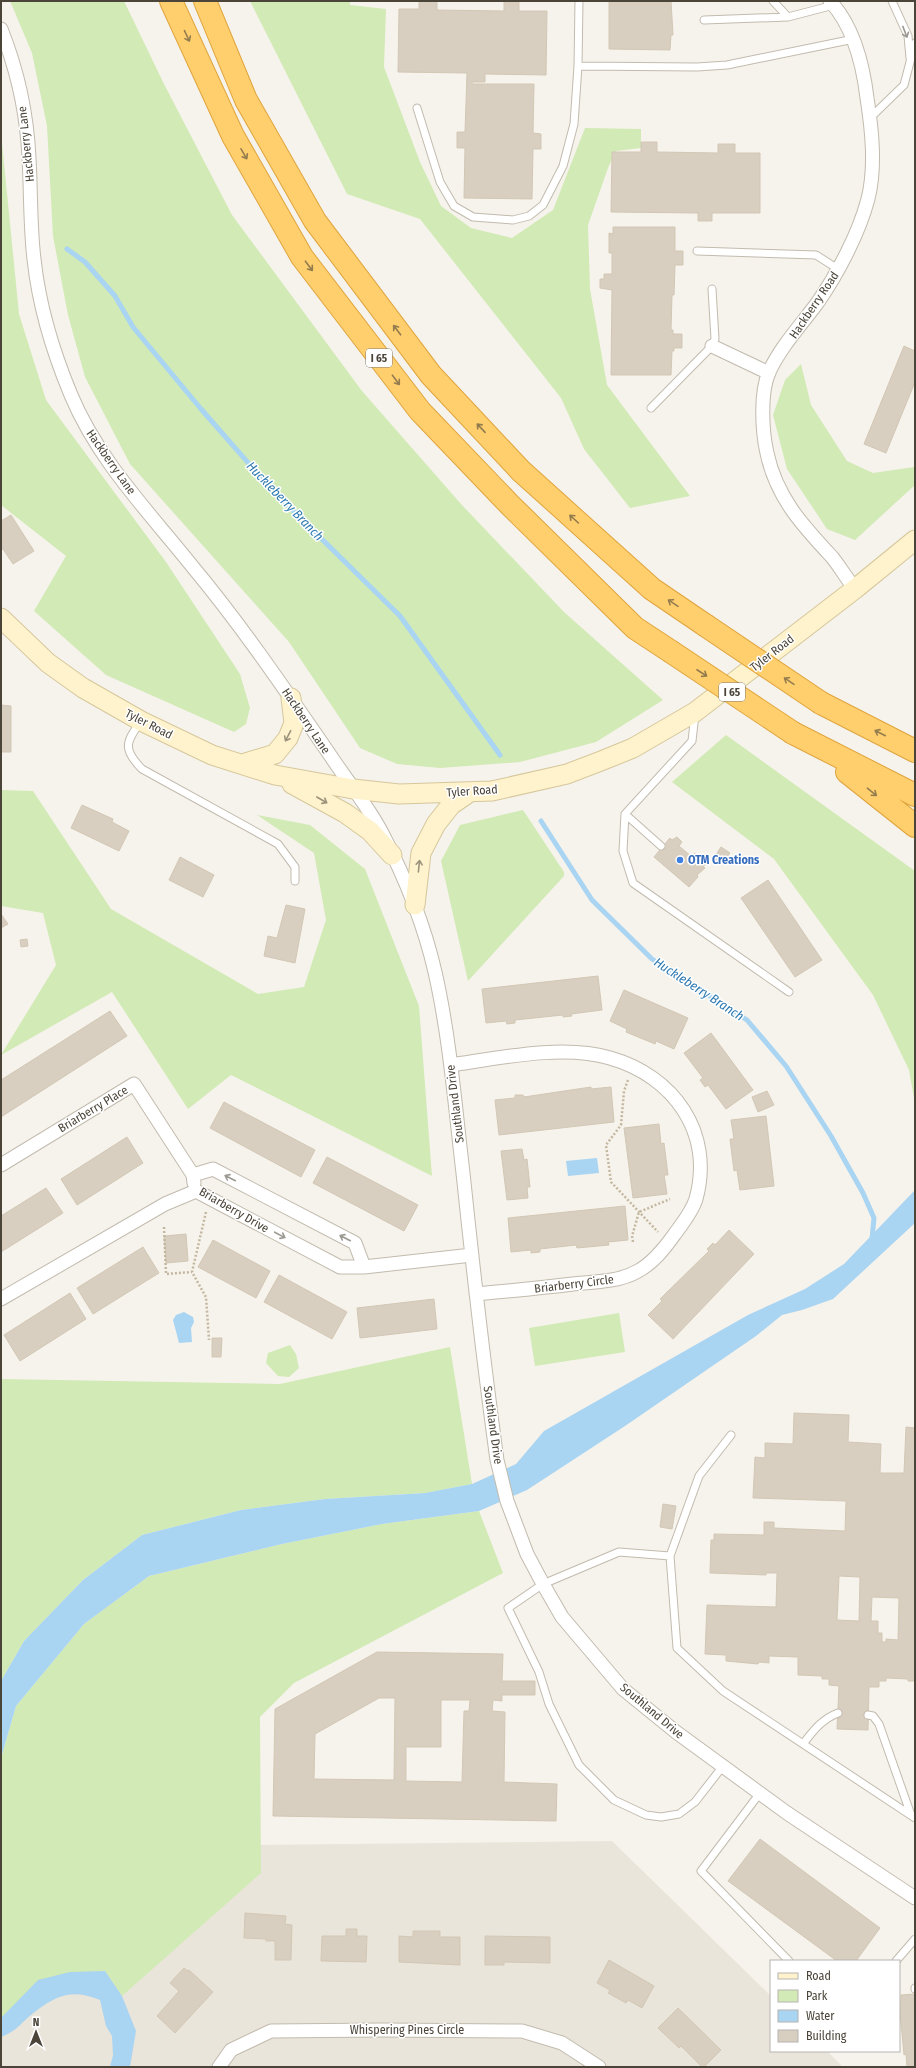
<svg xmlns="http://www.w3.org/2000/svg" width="916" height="2068" font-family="'Fira Sans Condensed',sans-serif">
<rect width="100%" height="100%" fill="#f6f3ec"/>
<path fill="#eae5da" d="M612 1841 771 1996V2051H827L843 2067H1V1848Z"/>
<path fill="#d2eab5" d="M10 1H124L164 84 232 215 362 391 461 504 564 612 663 700 596 742 520 762 440 768 397 764 360 748 289 642 130 464 85 377 68 315 53 236 47 126 32 53Z
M250 1H350V5L386 9 384 67 420 162 441 206 471 228 512 238 553 210 585 128 641 129V148L616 151 608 168 588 225 590 289 607 385 690 496 630 508 584 449 561 398 420 219 347 194Z
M1 133 19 314 46 400 166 562 240 674 250 708 246 724 234 732 106 675 34 611 66 556 1 505Z
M801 364 811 405 847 461 873 473 914 467 915 463V485L855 540 827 529 787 469 773 415 785 380Z
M726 735 915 871V1104L909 1070 873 995 774 859 672 782Z
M1 790 33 791 111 909 258 994 304 987 326 920 314 853 257 815 310 825 365 869 419 1006 432 1176 231 1075 188 1109 112 992 1 1055 56 965 43 913 1 906Z
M523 810 564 872V876L468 981 441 861 460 825Z
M619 1313 625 1352 535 1366 529 1328Z
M290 1345 296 1354 299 1368 289 1377 278 1376 266 1363 268 1353Z
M450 1347 472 1484 425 1493 325 1499 241 1510 142 1535 83 1580 24 1641 1 1681V1379L280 1384Z
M479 1511 503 1573 294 1683 260 1717 261 1873 122 1996 105 1971 1 2018V1758L16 1706 84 1624 149 1576 282 1544 382 1524Z"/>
<path fill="#a9d4f2" d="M597 1158 599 1173 568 1176 566 1161Z
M915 1190V1223L833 1299 802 1310 782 1315 756 1336 625 1426 527 1490 479 1511 382 1524 282 1544 149 1576 84 1624 16 1706 1 1758V1681L24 1641 83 1580 142 1535 241 1510 325 1499 425 1493 472 1484 516 1464 544 1431 748 1315 805 1289 844 1264Z
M184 1312 193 1317 194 1322 191 1328 192 1342 179 1343 173 1320 176 1315Z
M105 1971 122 1996 136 2031 130 2067H110L113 2055 112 2036 106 2026 100 2000C74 1989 58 1994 36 2011 22 2021 19 2030 1 2037V2018L38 1980 70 1972Z"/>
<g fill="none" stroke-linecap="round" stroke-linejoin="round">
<path stroke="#a9d4f2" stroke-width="5" d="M67 249 85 262 115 296 133 327 201 409 272 490 400 616 500 755
M541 821 592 900 652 959 747 1020 786 1066 831 1136 863 1193 874 1218 872 1239"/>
</g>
<path fill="#d8cfc1" stroke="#d3c7b4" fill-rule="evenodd" d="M419 1H437V10L504 11V1H519V11H547L546 75 485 74V82H472V84H534L533 133 541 134V149H533L532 199 464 198 465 148H457V132H465L467 73 398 72 399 9H419Z
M609 1H671L673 35H671L670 50 609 49Z
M641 142H657V152L718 153V144H735V153H760V213H712V221H698V213L611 212 612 152H641Z
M613 227H675V251H683V265H675L674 295H672L671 330H673V334H682V348H674V351H672L671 375H611L612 290 600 288V279H604V274H612V253H609V233L613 234Z
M904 346 915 351V382L886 453 864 444Z
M11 515 34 551 13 564 3 549 1 550V521Z
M1 705 11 706V752H1Z
M82 805 113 819 112 822 129 831 119 851 71 828Z
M677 837 682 842 679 846 692 857 695 853 706 863 703 867 705 868 697 875 698 877 689 887 654 857 670 838 672 840Z
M721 847 730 853 721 865 713 859Z
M180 857 214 875 203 897 169 880Z
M768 880 822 960 795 977 741 898Z
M286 905 305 909 295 963 264 956 268 936 277 938Z
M1 914 8 924 1 928Z
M27 939 28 946 21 947 20 940Z
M598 976 602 1010 571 1014 572 1016 563 1017V1015L515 1020V1023L507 1024 506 1021 486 1023 482 989Z
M624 990 688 1018 674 1049 656 1041 655 1044 626 1032 627 1029 610 1021Z
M110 1011 127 1036 1 1117V1080Z
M711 1033 753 1090 726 1109 708 1085 705 1087 700 1080 703 1078 684 1053Z
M591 1087V1089L611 1087 614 1122 499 1135 495 1100 515 1098V1095H523L524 1097Z
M767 1091 774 1105 758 1112 752 1097Z
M224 1102 315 1150 301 1177 210 1128Z
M766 1116 774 1186 740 1190 737 1170 734 1171 730 1139H734L731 1120Z
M659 1124 661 1144 664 1143 668 1175H664L667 1194 633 1198 624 1128Z
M127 1137 143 1163 77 1205 61 1179Z
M522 1149 524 1160 527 1159 530 1187H527L528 1198 507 1200 501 1151Z
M327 1157 418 1205 404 1231 313 1183Z
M46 1188 63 1213 1 1252V1216Z
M625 1206 628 1240 608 1242 609 1245 577 1248 576 1245 540 1249V1252L531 1253V1250L511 1252 508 1218Z
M729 1230 754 1254 673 1339 648 1315 662 1301 660 1299 709 1251 707 1249 713 1243 715 1245Z
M186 1234 188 1261 166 1263 164 1236Z
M213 1240 270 1271 256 1298 198 1267Z
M143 1247 159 1273 93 1314 77 1288Z
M279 1275 347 1312 332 1339 264 1302Z
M70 1293 86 1319 20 1361 4 1335Z
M434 1299 437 1329 360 1338 357 1308Z
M212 1338H222L221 1357H212Z
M794 1413 849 1415 848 1442 881 1444 880 1473H904L906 1427 915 1428V1681H908V1679L886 1678V1681H879V1687H869L868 1730 837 1729 839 1686 829 1685V1679H822V1676L798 1675V1657L769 1656V1663L759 1662 758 1664 726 1661V1655L705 1654 707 1605 776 1607 777 1573H766V1575L710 1573 711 1540H714V1534L764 1535V1522H774V1528L845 1531 846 1501 753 1498 755 1457 765 1458V1443L793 1444ZM839 1576 860 1577 859 1621 837 1620ZM872 1597 899 1598 898 1640 886 1639V1642H882V1633H878V1621H871Z
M663 1504 676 1506 672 1529 660 1527Z
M377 1652 503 1654 502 1681H535V1695H502V1701L493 1700 492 1711 505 1712 504 1782 557 1784 556 1821 273 1816 275 1709ZM379 1698H395L394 1780 314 1779 315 1734ZM441 1700H470L469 1711H464L462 1782 406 1781V1747H441Z
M760 1839 880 1928 856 1961H837L728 1881Z
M245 1913 286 1916 285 1924 292 1925 291 1960H275V1941H266V1939L244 1938Z
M346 1929H357V1936H367L366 1962 321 1961 322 1936H346Z
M413 1931H440V1937H460V1965L399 1962V1936L413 1937Z
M485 1936 550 1937V1963L504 1962V1965H485Z
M609 1960 654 1986 642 2008 628 2000 626 2003 608 1993 610 1990 597 1983Z
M184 1968 188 1971 189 1970 213 1992 175 2033 157 2016 179 1991 170 1983Z
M915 1994V2067H907L906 2054 904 2055 899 2001H901V1995Z
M678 2008 721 2050 704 2067H702L681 2046 679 2048 658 2028Z"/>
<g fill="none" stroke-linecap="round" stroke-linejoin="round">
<defs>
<path id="lane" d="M579 1 578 66 697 67 727 65 854 39
M892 1 908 36 910 58
M788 17 834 5
M704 20 788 17 773 1
M417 108 440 182 454 206 473 217 513 220 529 216 543 205 563 166 574 124 578 66
M870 118 904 85 915 43
M697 251 816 255 838 269
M651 408 712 346 715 339 712 289
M695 714 692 741 625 814 623 851 633 883 789 992
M141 721C126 742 122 749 142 769L278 844 295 867V881
M625 814 661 846
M670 1556 699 1476 731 1435
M868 1715 873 1716 879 1724 911 1815
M803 1744C813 1731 822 1719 838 1713
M723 1766 695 1802 679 1814 661 1817 646 1815 614 1800 579 1765 549 1704 539 1672 508 1608 543 1584 619 1552 670 1556 677 1648 723 1691 915 1818
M760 1793 701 1871 789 1961
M896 1961 915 1939
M915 1989V1988"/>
<path id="street" d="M830 1C854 27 863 64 867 98 872 130 876 167 868 199 859 233 838 273 818 302 802 324 781 346 769 372 760 393 762 431 767 453 776 497 803 526 832 557 840 567 847 579 855 589
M1 29C17 69 27 114 29 158 31 192 30 226 34 259 39 306 53 352 71 395 98 460 148 511 192 566 242 626 286 691 330 755 347 781 368 806 382 833 405 877 424 924 435 972 450 1038 455 1106 463 1173 473 1269 484 1365 497 1460L507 1501 527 1554 543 1584 562 1617 623 1689 676 1732 787 1813 915 1898
M712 346 769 373
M451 1065C499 1058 563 1044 610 1058 674 1076 714 1133 696 1199 692 1212 682 1224 674 1235 664 1249 653 1263 638 1271 619 1282 594 1282 573 1284 541 1288 509 1291 476 1294
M1 1165 134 1084 193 1175 194 1183
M193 1175 213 1169 355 1243 364 1267H340L196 1191
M364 1267 472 1255
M1 1299 165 1204 196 1191
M219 2067 231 2050 271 2031 383 2030 522 2031 562 2043 599 2067"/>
<path id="secondary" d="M1 618 48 663 83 688 141 721 212 755 275 775 353 789 399 794 492 791 567 774 601 761 633 748 695 712 855 589 915 540
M242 764 275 754 288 738 294 723 291 698
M292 784 345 813 370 831 392 855
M415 905 421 853 436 824 451 805 470 792"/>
<path id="highway" d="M171 1 233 136 302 257 420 411 510 505 635 628 670 651
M205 1 246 100 315 221 431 375 521 471 652 589 705 625
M821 703 915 751
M793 733 915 795
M847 772 915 826"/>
</defs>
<use href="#lane" stroke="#c2bbae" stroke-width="9"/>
<use href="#street" stroke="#c2bbae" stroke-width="15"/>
<use href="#secondary" stroke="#d6c79b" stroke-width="21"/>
<use href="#highway" stroke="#e0a43c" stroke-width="24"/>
<path stroke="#c4b79f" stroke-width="2.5" stroke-dasharray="2 2" stroke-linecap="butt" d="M628 1080 624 1091 621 1125 606 1145 611 1182 658 1232
M206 1212 192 1272 206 1297 209 1340
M164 1227 166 1274 192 1272
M633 1242 632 1236 639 1212 670 1199"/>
<use href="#lane" stroke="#fff" stroke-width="7"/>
<use href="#street" stroke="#fff" stroke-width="13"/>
<use href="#secondary" stroke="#fff3cd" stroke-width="19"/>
<use href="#highway" stroke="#ffcf6e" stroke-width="22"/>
<defs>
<path id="highway-bridge" d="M705 625 821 703
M670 651 793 733"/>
</defs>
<use href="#highway-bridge" stroke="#e0a43c" stroke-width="24" stroke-linecap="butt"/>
<use href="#highway-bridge" stroke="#ffcf6e" stroke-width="22"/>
</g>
<defs><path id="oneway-shaft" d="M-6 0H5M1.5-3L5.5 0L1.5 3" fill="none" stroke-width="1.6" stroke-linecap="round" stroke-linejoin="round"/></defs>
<g stroke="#9c9892">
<use href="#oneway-shaft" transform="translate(905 32) rotate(69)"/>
<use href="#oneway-shaft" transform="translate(230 1178) rotate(-153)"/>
<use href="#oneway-shaft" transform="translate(280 1235) rotate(28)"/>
<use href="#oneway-shaft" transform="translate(345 1238) rotate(-153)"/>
</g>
<g stroke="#937c4e">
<use href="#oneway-shaft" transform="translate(187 36) rotate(65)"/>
<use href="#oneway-shaft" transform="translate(244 154) rotate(60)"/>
<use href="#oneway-shaft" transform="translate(309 266) rotate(53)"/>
<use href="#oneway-shaft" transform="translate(397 330) rotate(-127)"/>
<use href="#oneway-shaft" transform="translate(396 380) rotate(53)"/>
<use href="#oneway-shaft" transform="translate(481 428) rotate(-133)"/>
<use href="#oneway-shaft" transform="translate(574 519) rotate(-138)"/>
<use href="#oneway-shaft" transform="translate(673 603) rotate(-146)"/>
<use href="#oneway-shaft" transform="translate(702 673) rotate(33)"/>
<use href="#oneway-shaft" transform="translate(789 681) rotate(-146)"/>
<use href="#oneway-shaft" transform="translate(880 733) rotate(-153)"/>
<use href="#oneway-shaft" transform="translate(872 792) rotate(39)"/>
</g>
<g stroke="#9c937c">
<use href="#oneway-shaft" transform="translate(288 736) rotate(117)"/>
<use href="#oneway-shaft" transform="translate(322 800) rotate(30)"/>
<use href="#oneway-shaft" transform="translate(419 866) rotate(-84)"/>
</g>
<circle fill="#3f7fe0" stroke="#fff" stroke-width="1.5" cx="680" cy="860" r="4"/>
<g text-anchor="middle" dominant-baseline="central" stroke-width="3" stroke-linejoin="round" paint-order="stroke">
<g fill="#fff" stroke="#817c74" stroke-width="1">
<rect x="366" y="349" width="26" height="18" rx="3"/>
<rect x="719" y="683" width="26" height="18" rx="3"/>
</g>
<g font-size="11" font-weight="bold" fill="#4b4439">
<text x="379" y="358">I 65</text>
<text x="732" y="692">I 65</text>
</g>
<g font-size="12" fill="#4b4439" stroke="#fff">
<text transform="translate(26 144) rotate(-96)">Hackberry Lane</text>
<text transform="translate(814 305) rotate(-56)">Hackberry Road</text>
<text transform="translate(111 462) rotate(55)">Hackberry Lane</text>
<text transform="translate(772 653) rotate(-38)">Tyler Road</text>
<text transform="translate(306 721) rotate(56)">Hackberry Lane</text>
<text transform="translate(149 724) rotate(27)">Tyler Road</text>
<text transform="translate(472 791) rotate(-4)">Tyler Road</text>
<text transform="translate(455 1104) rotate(-97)">Southland Drive</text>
<text transform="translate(93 1109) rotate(-31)">Briarberry Place</text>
<text transform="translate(234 1210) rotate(30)">Briarberry Drive</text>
<text transform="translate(574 1284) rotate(-7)">Briarberry Circle</text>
<text transform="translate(493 1425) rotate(82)">Southland Drive</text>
<text transform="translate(652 1711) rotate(40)">Southland Drive</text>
<text x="407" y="2030">Whispering Pines Circle</text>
</g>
<g font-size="12" font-weight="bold" fill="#366cbe" stroke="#fff" text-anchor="start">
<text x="688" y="860">OTM Creations</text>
</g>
<g font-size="13" font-style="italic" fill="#2e7ab2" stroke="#fff">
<text transform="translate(285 501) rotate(46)">Huckleberry Branch</text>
<text transform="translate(699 989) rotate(33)">Huckleberry Branch</text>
</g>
</g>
<rect width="916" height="2068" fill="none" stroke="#4b4439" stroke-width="4"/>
<rect x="770" y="1960" width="130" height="92" fill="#ffffff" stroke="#b7b4b0"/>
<rect x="778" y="1973" width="20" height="6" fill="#fff3cd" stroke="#b7b4b0"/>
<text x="806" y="1980" font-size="12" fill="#4b4439">Road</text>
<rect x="778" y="1990" width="20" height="12" fill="#d2eab5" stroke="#b7b4b0"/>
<text x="806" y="2000" font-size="12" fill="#4b4439">Park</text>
<rect x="778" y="2010" width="20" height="12" fill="#a9d4f2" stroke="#b7b4b0"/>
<text x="806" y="2020" font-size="12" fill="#4b4439">Water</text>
<rect x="778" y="2030" width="20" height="12" fill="#d8cfc1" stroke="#b7b4b0"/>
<text x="806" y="2040" font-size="12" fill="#4b4439">Building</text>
<g transform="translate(36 2032)" stroke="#ffffff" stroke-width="3" paint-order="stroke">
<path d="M0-3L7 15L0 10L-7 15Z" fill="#4b4439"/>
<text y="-6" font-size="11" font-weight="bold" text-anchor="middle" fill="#4b4439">N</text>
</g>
</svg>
